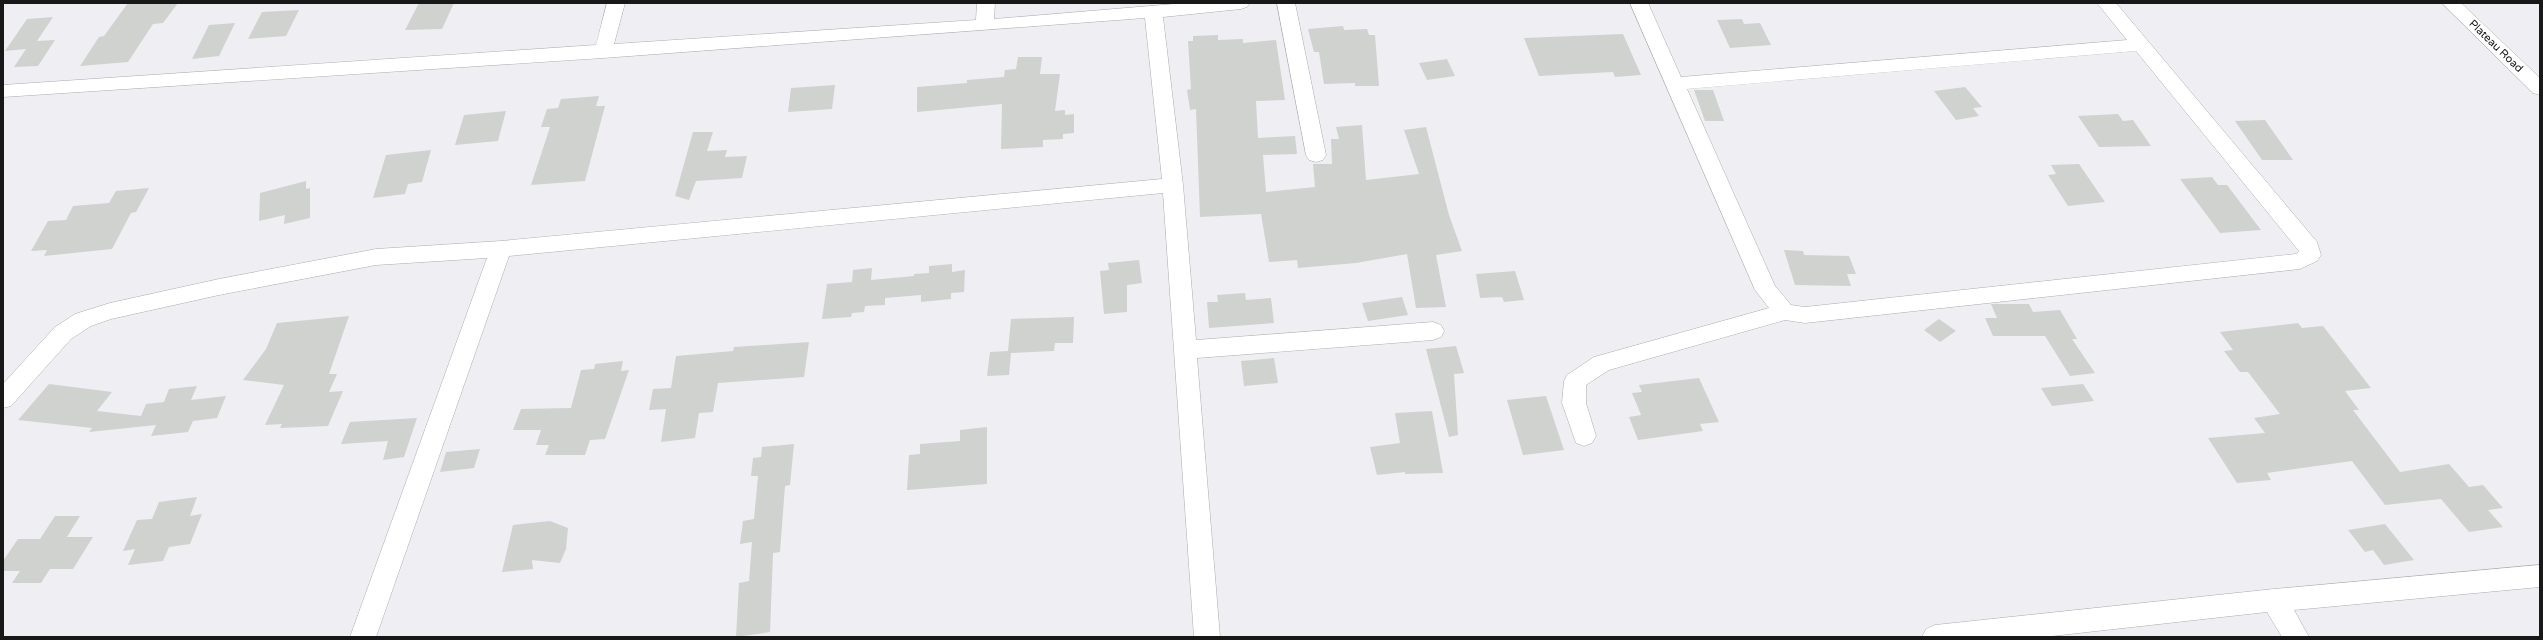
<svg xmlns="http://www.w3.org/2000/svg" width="2543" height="640" font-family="'Varela Round',sans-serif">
<rect width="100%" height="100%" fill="#efeef2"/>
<path fill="#d0d2cf" d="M128 3H178L163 23 153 24 128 62 80 66 99 37 104 36Z
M419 3H454L442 29 405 30Z
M299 10 286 36 248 39 262 12Z
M53 17 37 41 55 40 38 66 14 67 26 49 5 51 27 19Z
M1742 19 1744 24 1760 23 1771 45 1730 48 1717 20Z
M235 23 219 56 192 59 209 25Z
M1343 26 1344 30 1367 29 1369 35H1375L1379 86H1355V83L1324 84 1319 52H1314L1308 29Z
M1623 34 1641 75 1615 77 1613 72 1539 76 1524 38Z
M1218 35V40L1243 39V43L1276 40 1285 100 1256 101 1258 138 1295 136 1297 154 1263 155 1266 192 1315 187 1313 164H1332L1331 139H1339L1336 127 1362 125 1366 180 1419 174 1404 130 1426 127 1449 215 1462 251 1436 255 1446 307 1416 308 1407 254 1356 263 1298 268 1297 260 1269 262 1261 214 1200 217 1196 109 1190 110 1187 90 1191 89 1188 41H1193V36Z
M1018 57H1042L1040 74H1060L1055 111 1065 110V115L1074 114V133L1063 134V139L1043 140V147L1001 149 1002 104 917 112V87L967 83V80L1004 77 1005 70 1016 69Z
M1447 59 1455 76 1427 80 1419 63Z
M835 85 832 109 788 112 791 88Z
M1965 87 1982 107 1973 108 1979 116 1956 120 1934 91Z
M1694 90H1713L1724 121H1705Z
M599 96 596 106H605L585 181 531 185 550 127H541L547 109 558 108 561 99Z
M506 111 498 141 455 145 464 115Z
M2118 114 2123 121 2133 120 2151 146 2099 147 2078 116Z
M2265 120 2293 160H2262L2235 121Z
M693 132H713L707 151 727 150 725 157 747 156 742 178 696 181 689 200 675 196Z
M431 150 422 182 408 184 405 194 373 198 386 155Z
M2079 164 2105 202 2068 206 2048 175 2056 174 2051 165Z
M2212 177 2218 185H2227L2261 230 2220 233 2180 179Z
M306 181V189L310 188V218L284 224 285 215 259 221 260 193Z
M149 188 136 212 131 213 112 249 44 256 47 250 31 251 48 221 66 220 73 206 109 203 116 191Z
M1784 250 1803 251 1804 255 1849 256 1856 274H1847L1851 286 1795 285Z
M1139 260 1142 283 1127 285V312L1104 314 1100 271 1109 270 1108 263Z
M952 264V272L965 270 964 292 951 293V299L921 302V295L885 298V305L865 306 864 312 852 313 851 317 822 319 827 284 852 282 853 270 872 268 871 280 914 276V274L929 273V266Z
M1515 271 1524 300 1504 302 1502 297 1480 298 1476 274Z
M1245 293 1246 300 1271 298 1274 323 1209 328 1207 302H1218L1217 295Z
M1402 297 1408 315 1368 321 1362 303Z
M1991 304H2029L2033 312 2060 310 2077 339H2072L2095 373 2070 376 2045 336H1993L1985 318H1997Z
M349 316 329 374H337L329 392 343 391 328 426 280 428 282 424 265 425 284 385 243 380 266 349 277 323Z
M1074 317 1073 343H1055L1054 351 1011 353 1009 375 987 376 990 352 1008 351 1011 319Z
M1939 319 1956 331 1940 342 1924 330Z
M2298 323 2302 328 2323 326 2371 388 2345 391 2359 410H2353L2400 472 2449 464 2469 487 2483 485 2503 508 2488 510 2503 527 2469 532 2441 499 2385 505 2352 461 2267 473 2271 480 2237 483 2208 438 2265 433 2254 418 2280 414 2248 372H2240L2224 351 2233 350 2220 332Z
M809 342 804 377 718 383 713 412 699 413 695 438 661 442 666 409 649 410 653 389 671 388 676 356 733 351 734 347Z
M1456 346 1464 373 1454 374 1458 435 1449 437 1426 349Z
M1274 358 1278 383 1244 386 1241 361Z
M623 361 621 371 629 370 605 439 590 440 585 455H545L549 445H536L541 430H513L521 409 571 408 581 370 594 369 595 364Z
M1699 378 1719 422 1700 424 1703 431 1638 440 1629 417 1641 415 1632 393 1642 392 1639 385Z
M49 384 112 392 97 411 141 416 146 404 164 402 169 389 197 386 191 400 226 396 217 418 193 421 188 432 151 436 156 425 89 432 92 428 18 420Z
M2083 384 2094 401 2052 406 2041 388Z
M1546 396 1564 450 1523 455 1507 400Z
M1432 411 1443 473 1405 474V472L1377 475 1370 447 1400 443 1395 413Z
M417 418 404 457 383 460 388 441 341 444 350 422Z
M987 427V484L907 490 909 455 920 454V444L960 441V430Z
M794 444 790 485 785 486 780 552 773 553 770 632 736 637 739 583 749 581 752 542 740 544 743 521 754 519 758 476H751L753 458 761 457 762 447Z
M480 449 474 468 440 472 446 452Z
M197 497 190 516 202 514 190 544 169 547 163 561 128 565 135 549 123 551 137 520 152 519 159 502Z
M55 516H80L67 537H93L73 569H50L41 583H12L20 571H3V561L18 539H40Z
M550 521 568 528 566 549 560 563 532 560 533 569 502 572 513 525Z
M2385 524 2414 560 2384 565 2373 550 2365 552 2348 530Z"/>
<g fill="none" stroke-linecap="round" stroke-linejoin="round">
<defs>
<path id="minor" d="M607 3H625L614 44 976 20 977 3H995L994 19 1186 3H1250L1247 7 1241 9 1163 17 1183 185 1196 340 1433 322 1441 325 1444 331 1441 337 1433 340 1197 358 1220 637H1194L1163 193 509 256 376 637H350L487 258 376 265 219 295 111 319 91 326 71 339 11 406 3 408V384L55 327 75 314 110 303 219 279 376 249 501 241 1162 179 1145 18 603 58 3 97V85L596 45Z
M1277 3H1295L1326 155 1323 160 1316 162 1309 160 1306 155Z
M1630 3H1648L1681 77 2127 40 2097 3H2116L2317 242 2321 255 2317 261 2300 269 1805 323 1785 320 1609 370 1586 385V403L1596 436 1592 443 1584 446 1576 443 1562 403 1564 381 1567 375 1594 357 1769 308 1755 290ZM2136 51 2299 251 2296 254 1805 307 1791 305 1775 286 1687 89Z
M2540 565V587L2294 610 2309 637H2282L2267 612 2043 637H1922L1926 629 1935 625 2274 589Z"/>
<path id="tertiary" d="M2442 3H2461L2540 78V95L2533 93Z"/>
</defs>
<use href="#minor" stroke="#acacaf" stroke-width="1"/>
<use href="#tertiary" stroke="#acacaf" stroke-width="1"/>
<use href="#minor" fill="#fff" fill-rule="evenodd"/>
<use href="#tertiary" fill="#fff" fill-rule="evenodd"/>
</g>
<g text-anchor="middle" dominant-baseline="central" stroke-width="4" stroke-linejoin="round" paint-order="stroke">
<g font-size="11" fill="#181819" stroke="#fff">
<text transform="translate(2496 46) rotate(44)">Plateau Road</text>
</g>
</g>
<rect width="2543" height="640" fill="none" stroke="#181819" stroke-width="8"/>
</svg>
